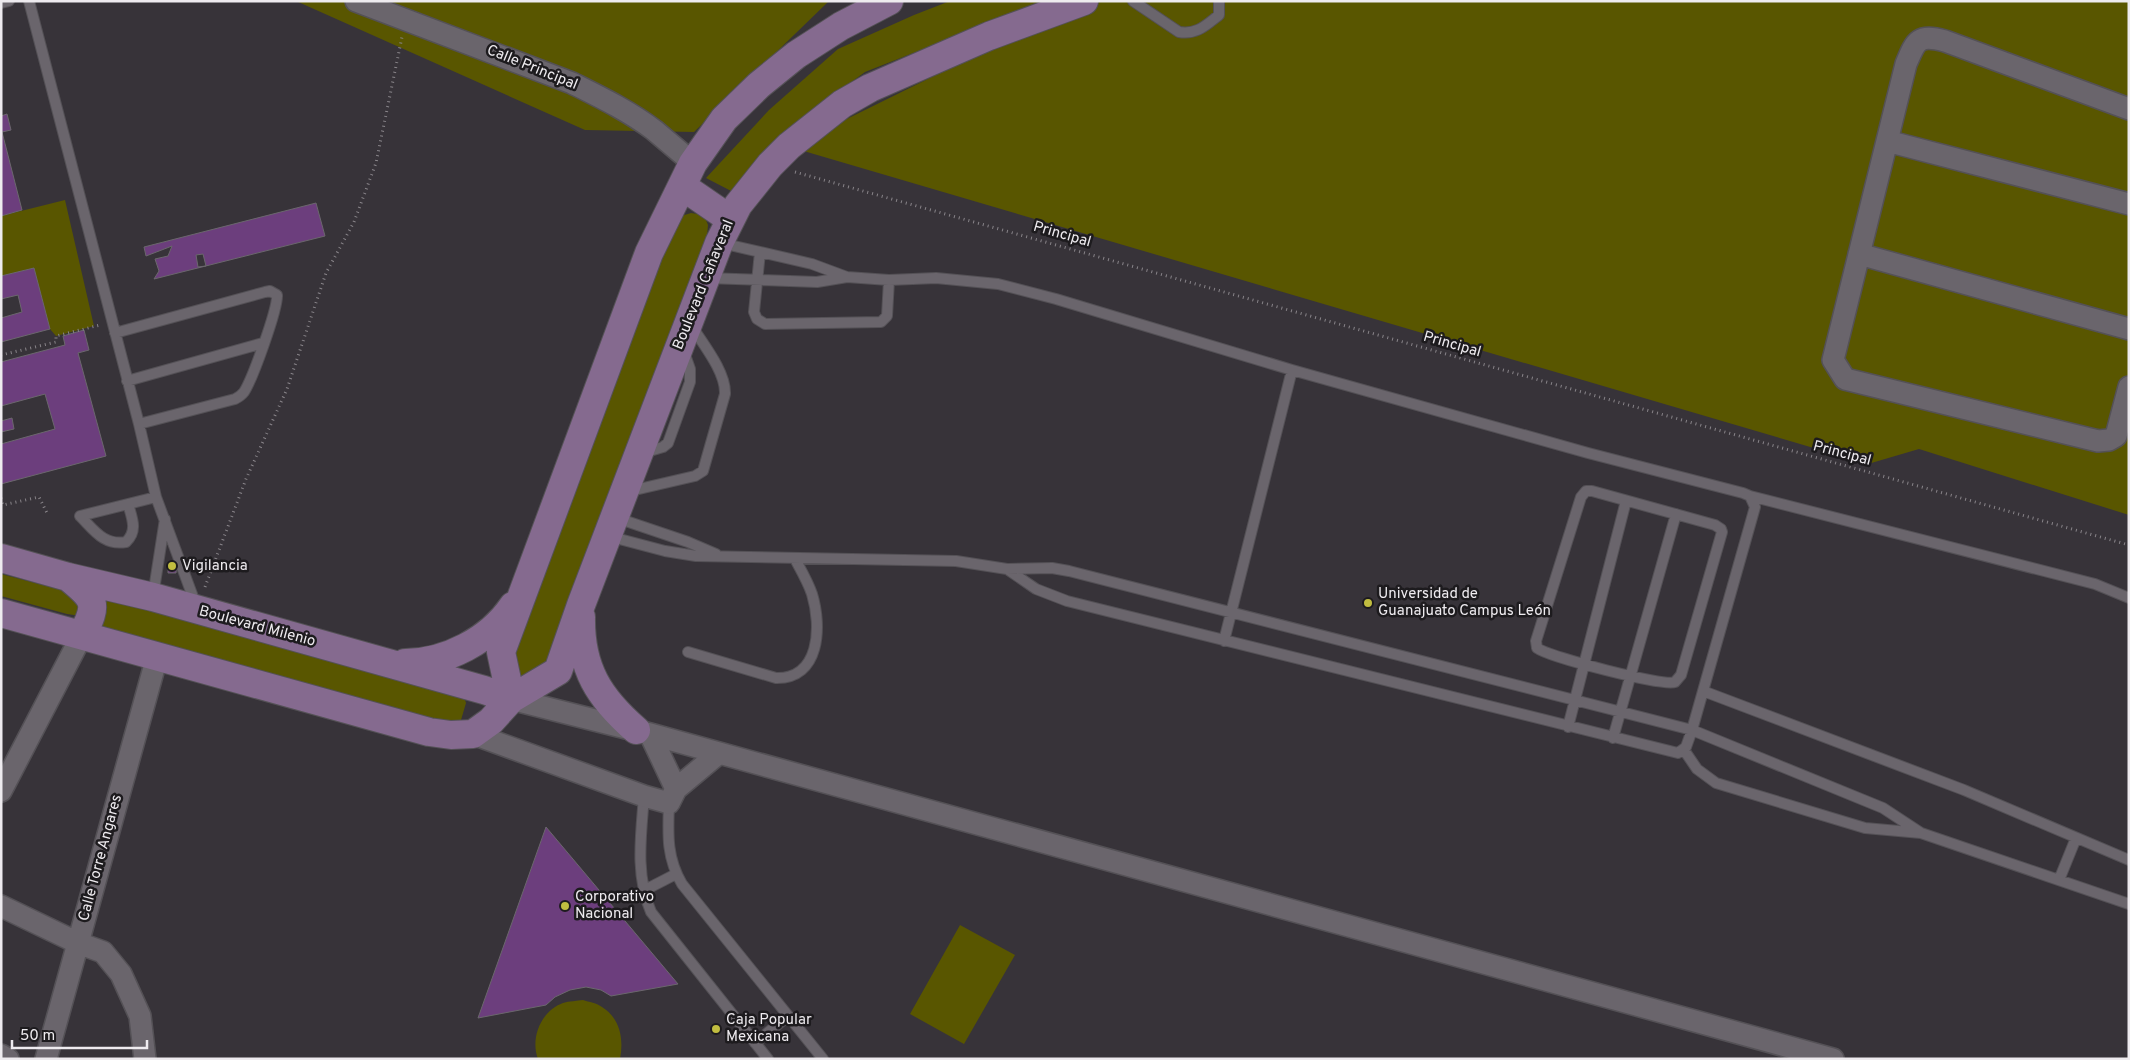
<svg xmlns="http://www.w3.org/2000/svg" width="2130" height="1060" font-family="Overpass,sans-serif">
<rect width="100%" height="100%" fill="#373339"/>
<path fill="#595600" d="M296 1H829L694 132 585 130Z
M950 1H1045L865 72 793 125 735 193 706 178 769 110 838 49 914 15Z
M1086 1H2129V515L1919 449 1868 464 790 147Z
M65 200 94 326 56 336 50 329 34 268 1 276V216Z
M691 213 704 215 708 225 707 236 544 674 515 680 509 660 671 224 678 217Z
M1 574 85 596 81 616 67 614 1 596Z
M93 592 463 694 466 703 461 720 449 724 85 628Z
M960 925 1015 955 964 1044 910 1014Z
M583 1000C589 1002 597 1003 602 1007 620 1018 624 1039 620 1059H538C530 1038 541 1011 563 1003 569 1001 577 1001 583 1000Z"/>
<path fill="#6c3e7d" stroke="#6b676d" fill-rule="evenodd" d="M7 114 11 130 2 132 22 210 1 216V116Z
M316 203 325 236 154 279 159 271 155 259 168 256 172 246 146 256 144 247ZM203 254 206 266 198 267 196 255Z
M34 268 50 329 1 342V318L22 312 18 295 1 299V276Z
M84 330 89 350 78 353 106 456 1 484V444L55 429 45 394 1 406V362L65 345 63 336Z
M12 418 14 429 1 432V421Z
M168 563H177L176 573H168Z
M546 827 678 984 611 996 601 990 586 987 570 990 555 997 546 1005 478 1018Z"/>
<g fill="none" stroke-linecap="round" stroke-linejoin="round">
<defs>
<path id="lane" d="M29 1 139 424 156 497 196 605
M1133 1 1179 32C1197 35 1206 25 1219 15V1
M1 3 9 1
M721 243 812 264 847 277
M760 252 754 312 757 319 765 324 881 322 887 316 889 280
M707 278 817 282 847 277 889 280 936 278 998 284 1056 299 1292 370 1588 453 1743 493 1750 496 1755 507 1692 730 1686 747 1678 753 1067 601 1036 589 1007 569
M115 333 265 292 270 291 277 295C278 309 252 380 244 392 241 396 239 397 235 399L139 424
M127 381 263 343
M643 453 663 447 668 443 690 382V369L684 352
M1586 491H1592L1715 525 1721 529 1722 532 1681 675 1675 682C1664 687 1549 657 1537 648L1536 641 1581 497Z
M626 492 695 476 703 471 725 394C726 372 703 344 691 325
M1750 496 2095 584 2129 598
M80 516C94 530 104 546 126 542 138 531 132 518 128 504
M80 516 156 497
M614 517 688 542 716 554
M608 536 665 551 696 556 956 561 1007 569 1052 568 1069 571 1692 730 1883 808 1921 833
M153 596 165 519
M1224 641 1292 370
M688 652 776 678C820 679 822 627 812 594 808 582 801 570 795 559
M1703 691 1964 790 2129 860
M1568 727 1626 501
M1613 738 1676 514
M1684 750 1697 769 1716 783 1865 828 1921 833 2129 904
M644 796C641 835 635 875 651 912L768 1059
M669 803C668 833 666 857 682 884L823 1059
M2059 880 2076 838
M643 891 676 874
M755 1043 788 1016"/>
<path id="street" d="M356 1 572 83C600 97 629 111 654 130 667 141 680 152 693 163
M2129 109 1945 41C1918 34 1916 40 1906 64L1833 360 1845 379 2098 441 2109 440 2116 436 2129 387
M1887 141 2129 204
M1859 254 2129 329
M511 699 650 734 1833 1059
M473 734 644 796 669 803 676 789 719 753
M650 734 676 789
M1 791 82 635
M1 906 78 943 103 952 121 974 140 1016 145 1059
M1 1055 8 1059
M46 1059 157 657"/>
<path id="secondary" d="M682 186 730 219
M1 558 68 577 153 597 484 690 511 699
M68 577C95 599 99 603 82 635
M1 613 429 732 451 735 473 734 491 721 511 699 558 671 581 605 719 243 738 205 770 165 789 146 842 104 870 88 989 36 1084 1
M581 617C580 668 599 698 636 730
M405 663C446 663 490 640 513 606
M511 699 501 652 649 253 693 163 724 119 759 85 796 55 841 26 889 1"/>
</defs>
<use href="#lane" stroke="#545156" stroke-width="12"/>
<use href="#street" stroke="#545156" stroke-width="24"/>
<use href="#secondary" stroke="#545156" stroke-width="30"/>
<path stroke="#89858a" stroke-width="3" stroke-dasharray="1 4" stroke-linecap="butt" d="M795 172 2129 545
M1 355 56 342V336L100 325
M1 498 3 505 39 497 48 515
M205 587 246 479 287 389 326 273 354 222 376 163 402 37"/>
<use href="#lane" stroke="#6a656c" stroke-width="10"/>
<use href="#street" stroke="#6a656c" stroke-width="21"/>
<use href="#secondary" stroke="#856a8f" stroke-width="28"/>
</g>
<g fill="#c1bd40" stroke="#1d1b1e" stroke-width="2">
<circle cx="172" cy="566" r="5"/>
<circle cx="1368" cy="603" r="5"/>
<circle cx="565" cy="906" r="5"/>
<circle cx="716" cy="1029" r="5"/>
</g>
<g text-anchor="middle" dominant-baseline="central" stroke-width="5" stroke-linejoin="round" paint-order="stroke">
<g font-size="15" fill="#eeebef" stroke="#1d1b1e">
<text transform="translate(532 68) rotate(22)">Calle Principal</text>
<text transform="translate(1062 235) rotate(16)">Principal</text>
<text transform="translate(704 285) rotate(-68)">Boulevard Cañaveral</text>
<text transform="translate(1452 345) rotate(16)">Principal</text>
<text transform="translate(1842 454) rotate(15)">Principal</text>
<text transform="translate(257 627) rotate(15)">Boulevard Milenio</text>
<text transform="translate(101 858) rotate(-75)">Calle Torre Angares</text>
</g>
<g font-size="15" fill="#eeebef" stroke="#1d1b1e" text-anchor="start">
<text x="182" y="566">Vigilancia</text>
<text x="1378" y="594">Universidad de<tspan x="1378" dy="17">Guanajuato Campus León</tspan></text>
<text x="575" y="897">Corporativo<tspan x="575" dy="17">Nacional</tspan></text>
<text x="726" y="1020">Caja Popular<tspan x="726" dy="17">Mexicana</tspan></text>
</g>
</g>
<rect width="2130" height="1060" fill="none" stroke="#eeebef" stroke-width="5"/>
<path d="M12 1040v8h135v-8" fill="none" stroke="#eeebef" stroke-width="2.5"/>
<text x="20" y="1040" font-size="15" fill="#eeebef" stroke="#1d1b1e" stroke-width="4" paint-order="stroke">50 m</text>
</svg>
